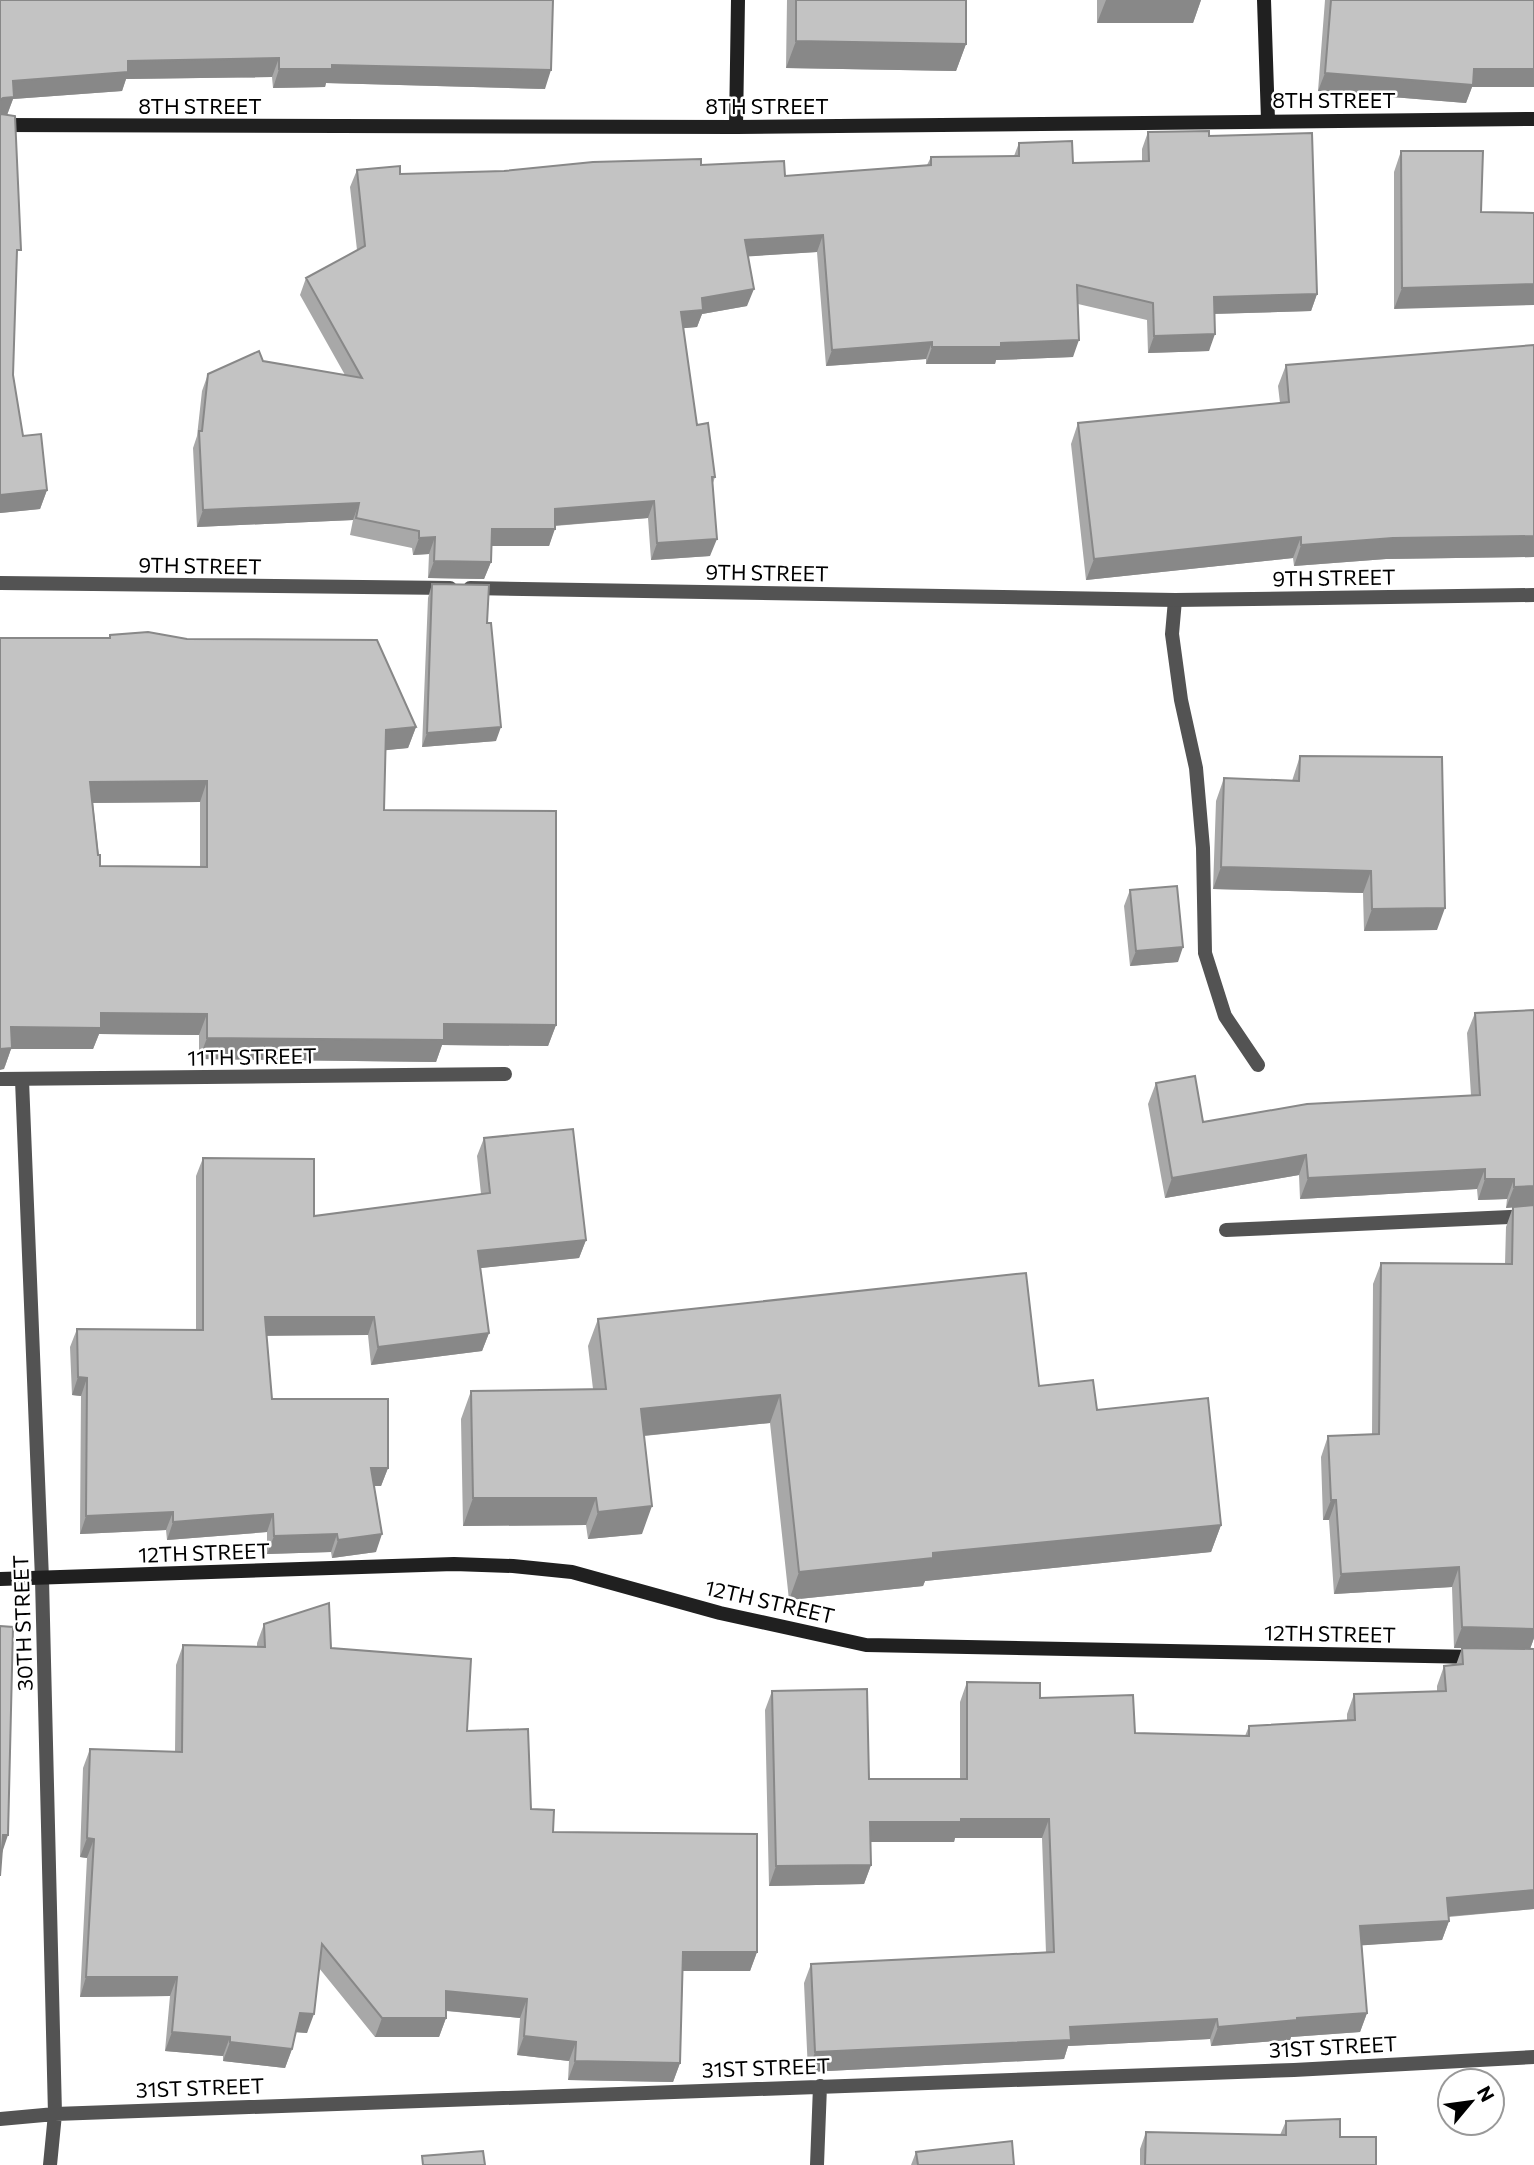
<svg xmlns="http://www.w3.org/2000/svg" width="1534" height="2165" font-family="Commissioner,sans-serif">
<rect width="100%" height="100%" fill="#fff"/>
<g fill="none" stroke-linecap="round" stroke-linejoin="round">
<path stroke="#535353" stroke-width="14" d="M1175 600 1172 634 1181 700 1196 768 1203 848 1205 953 1225 1016 1258 1065"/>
<path stroke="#535353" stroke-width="14" d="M0 583 450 588
M470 588 1175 600 1534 595
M0 1079 505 1074
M22 1080 42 1579 55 2114 50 2165
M1226 1230 1534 1216
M0 2119 55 2114 1294 2070 1534 2057
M817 2165 820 2086"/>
<path stroke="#202020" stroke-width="14" d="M1264 0 1268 120
M0 125 736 127 1534 119
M736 127 738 0
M0 1579 454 1564 513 1566 572 1572 720 1613 866 1645 1476 1657"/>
</g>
<path fill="#a8a8a8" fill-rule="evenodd" d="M0 0 545 89 326 83 325 87 273 88 272 77 126 79 122 91 13 99 7 115 17 261 13 375 23 436 47 490 40 509 0 513Z
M787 0H966V44L956 71 786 68Z
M1097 0H1201L1193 23H1097Z
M1325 0H1534V87H1472L1466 103 1318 91Z
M1148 132 1209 136 1317 294 1311 311 1214 314 1209 351 1148 353 1147 320 1078 304 1073 357 996 360 995 364H926V359L826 366 817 252 748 256 747 306 702 314 697 327 683 328 697 425 715 477 713 483 710 556 651 560 648 518 555 526 549 546H491V562L484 579 428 578 429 554 413 555 412 548 350 535 353 520 197 527 193 448 197 436 202 391 208 374 263 361 345 375 300 295 306 278 357 250 350 187 357 170 400 174 701 165 785 176 927 165 931 157 1014 156 1019 143 1073 163 1142 162V149Z
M1401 151 1481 212 1394 309V172Z
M1534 345V557L1386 559 1294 566 1293 558 1086 580 1071 444 1078 423 1280 403 1278 386 1286 365Z
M432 584 487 623 496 741 422 747 428 598Z
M110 635 416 727 408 748 385 750 384 810 556 1025 548 1046 442 1045 436 1062 199 1059V1035L99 1034 93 1049H11L4 1069ZM200 802V867L100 866 93 803Z
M1300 756 1437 930 1364 931 1363 893 1213 889 1216 801 1224 778 1292 781Z
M1130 890 1178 962 1130 966 1124 906Z
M1534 1010V1638L1530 1649H1534V1909L1449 1917V1921L1442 1940 1362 1945 1367 2013 1360 2032 1291 2037 1290 2040 1211 2046 1210 2039 1068 2046 1064 2059 808 2072 804 1983 811 1964 1046 1953 1042 1838H955L954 1842H870L871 1865 864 1884 769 1886 765 1710 772 1691 869 1779H960V1702L967 1682 1040 1698 1135 1733 1245 1736 1249 1726 1347 1721V1714L1354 1694 1437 1691V1686L1444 1666 1456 1665 1462 1648H1454L1452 1587 1334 1594 1329 1520H1323L1321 1457 1328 1436 1372 1435 1373 1284 1381 1263 1505 1264 1506 1227 1513 1207 1506 1208 1507 1199 1478 1200 1477 1189 1300 1199 1299 1175 1165 1198 1148 1104 1156 1083 1203 1122 1471 1095 1467 1033 1475 1013Z
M484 1138 586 1240 579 1258 480 1268 489 1333 482 1351 371 1365 368 1335H266L272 1399 388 1468 381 1486H374L376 1552 332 1558 331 1552 267 1554V1532L167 1540 166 1530 80 1534 81 1396 72 1395 70 1347 77 1329 196 1330V1176L203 1158 314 1216 481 1194 477 1156Z
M598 1319 1039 1386 1097 1410 1221 1525 1211 1552 925 1581 923 1586 789 1600 770 1423 644 1436 642 1534 588 1539 586 1525 463 1526 461 1419 471 1391 593 1389 588 1346Z
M264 1624 331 1648 467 1731 531 1809 553 1832 757 1952 750 1971H683L680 2063 673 2082 568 2080 569 2061 517 2055 520 2018 446 2011V2018L439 2037H375L319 1968 307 2033 296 2032 292 2049 285 2068 223 2061V2056L165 2051 170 1996 80 1997 87 1858 80 1857 83 1768 90 1749 175 1752 176 1665 183 1645 257 1647V1643Z
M1286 2121 1340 2137 1376 2165H1140V2149L1146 2132 1280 2135Z
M916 2152 1014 2165H911Z"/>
<path fill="#888" d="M1106 0H1201L1193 23H1097Z
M796 41 966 44 956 71 786 68Z
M279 58 272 77 126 79 122 91 13 99 7 115 0 116V100L13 81 128 61Z
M332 65 551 70 545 89 326 83 325 87 273 88 279 69Z
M1474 69H1534V87H1472L1466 103 1318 91 1325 73Z
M823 235 817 252 739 257 745 240Z
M1534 284V305L1394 309 1402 288Z
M754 289 747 306 702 314 697 327 675 329 681 312 702 298Z
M1317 294 1311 311 1208 314 1214 297Z
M1215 334 1209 351 1148 353 1154 336Z
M1079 340 1073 357 996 360 995 364H926L932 347 1001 343Z
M932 342 926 359 826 366 832 350Z
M47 490 40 509 0 513V495Z
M654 501 648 518 549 526 555 509Z
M359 503 353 520 197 527 203 510Z
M492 529H555L549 546H486Z
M1534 536V557L1386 559 1294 566 1301 545 1393 538Z
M435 537 429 554 413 555 419 538Z
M1301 537 1293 558 1086 580 1094 559Z
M717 539 710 556 651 560 657 543Z
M434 561 491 562 484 579 428 578Z
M416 727 408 748 378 751 386 730Z
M501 727 496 741 422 747 427 733Z
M207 781 200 802 83 803 90 782Z
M1221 867 1371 871 1363 893 1213 889Z
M1445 908 1437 930 1364 931 1372 909Z
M1183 947 1178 962 1130 966 1136 951Z
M101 1013 207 1014 199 1035 99 1034 93 1049H11L4 1069 0 1070V1049L11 1027Z
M444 1024 556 1025 548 1046 442 1045 436 1062 199 1059 207 1038Z
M1306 1155 1299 1175 1165 1198 1172 1178Z
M1485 1169 1477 1189 1300 1199 1308 1178Z
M1485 1179H1514L1507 1199 1478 1200Z
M1534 1186V1206L1506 1208 1514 1187Z
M586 1240 579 1258 472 1269 478 1251Z
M265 1317H374L368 1335 258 1336Z
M489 1333 482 1351 371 1365 378 1347Z
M78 1377 87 1378 81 1396 72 1395Z
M780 1395 770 1423 631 1437 641 1409Z
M371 1468H388L381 1486H364Z
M473 1498H596L586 1525 463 1526Z
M1331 1500H1336L1329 1520H1323Z
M652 1506 642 1534 588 1539 598 1512Z
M173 1512 166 1530 80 1534 86 1516Z
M273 1514 267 1532 167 1540 173 1522Z
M1221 1525 1211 1552 925 1581 923 1586 789 1600 799 1572 933 1553Z
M337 1534 331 1552 267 1554 274 1536Z
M382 1534 376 1552 332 1558 338 1540Z
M1459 1567 1452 1587 1334 1594 1341 1574Z
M1462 1627 1534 1629V1638L1530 1649 1454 1648Z
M961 1819H1049L1042 1838H955L954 1842H863L870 1822Z
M3 1835H8L1 1856Z
M87 1838 94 1839 87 1858 80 1857Z
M871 1865 864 1884 769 1886 776 1866Z
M1534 1890V1909L1440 1917 1447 1898Z
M1449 1921 1442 1940 1353 1946 1360 1926Z
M683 1952H757L750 1971H676Z
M86 1977H177L170 1996 80 1997Z
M446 1991 527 1999 520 2018 439 2010Z
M300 2013 314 2014 307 2033 293 2032Z
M1367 2013 1360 2032 1291 2037 1290 2040 1211 2046 1218 2027 1297 2018Z
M382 2018H446L439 2037H375Z
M1217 2019 1210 2039 1068 2046 1064 2059 808 2072 815 2052 1070 2027Z
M172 2032 230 2037 223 2056 165 2051Z
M524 2036 576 2042 569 2061 517 2055Z
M230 2042 292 2049 285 2068 223 2061Z
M575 2061 680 2063 673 2082 568 2080Z"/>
<path fill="#c3c3c3" stroke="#888" stroke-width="2" fill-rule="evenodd" d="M0 0H553L551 70 332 65V69H279V58L128 61V72L13 81 14 97 3 98 0 100Z
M796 0H966V44L796 41Z
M1331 0H1534V69H1474L1473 85 1325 73Z
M0 113 1 114 15 116 21 250H17L13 375 23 436 41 434 47 490 0 495Z
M1209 131V136L1312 133 1317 294 1214 297 1215 334 1154 336 1153 303 1077 285 1079 340 1001 343V347H932V342L832 350 823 235 745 240 754 289 702 298 703 310 681 312 697 425 708 423 715 477H712L717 539 657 543 654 501 555 509V529H492L491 562 434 561 435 537 419 538V531L356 518 359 503 203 510 199 431H202L208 374 259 351 263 361 362 378 306 278 365 246 357 170 400 166V174L504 171 593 162 701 159V165L784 161 785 176 931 165V157L1019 156V143L1072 141 1073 163 1149 161 1148 132Z
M1401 151H1483L1481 212 1534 213V284L1402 288Z
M1534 345V536L1393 538 1301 545V537L1094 559 1078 423 1289 402 1286 365Z
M432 584 489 585 487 623H491L501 727 427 733Z
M148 632 187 639 377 640 416 727 386 730 384 810 556 811V1025L444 1024V1040L207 1038V1014L101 1013V1028L11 1027 12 1048 0 1049V638H110V635ZM207 781V867L100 866V855H98L90 782Z
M1300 756 1442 757 1445 908 1372 909 1371 871 1221 867 1224 778 1299 781Z
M1177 886 1183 947 1136 951 1130 890Z
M1534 1010V1186L1514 1187V1179H1485V1169L1308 1178 1306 1155 1172 1178 1156 1083 1195 1076 1203 1122 1307 1104 1480 1095 1475 1013Z
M573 1129 586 1240 478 1251 489 1333 378 1347 374 1317H265L272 1399H388V1468H371L382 1534 338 1540 337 1534 274 1536 273 1514 173 1522V1512L86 1516 87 1378 78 1377 77 1329 203 1330V1158L314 1159V1216L490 1193 484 1138Z
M1534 1205V1629L1462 1627 1459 1567 1341 1574 1336 1500H1331L1328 1436 1379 1434 1381 1263 1512 1264 1513 1207Z
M1026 1273 1039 1386 1093 1380 1097 1410 1208 1398 1221 1525 933 1553V1558L799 1572 780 1395 641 1409 652 1506 598 1512 596 1498H473L471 1391 606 1389 598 1319Z
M329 1603 331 1648 471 1659 467 1731 528 1729 531 1809 554 1810 553 1832 757 1834V1952H683L680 2063 575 2061 576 2042 524 2036 527 1999 446 1991V2018H382L322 1944 314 2014 300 2013 292 2049 230 2042V2037L172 2032 177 1977H86L94 1839 87 1838 90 1749 182 1752 183 1645 265 1647 264 1624Z
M0 1626 13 1627 8 1835H3L0 1876Z
M1462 1648 1534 1649V1890L1447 1898 1449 1921 1360 1926 1367 2013 1297 2018V2020L1218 2027 1217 2019 1070 2027 1071 2040 815 2052 811 1964 1054 1952 1049 1819H961V1822H870L871 1865 776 1866 772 1691 867 1689 869 1779H967V1682L1040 1683V1698L1133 1695 1135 1733 1249 1736V1726L1355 1720 1354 1694 1446 1691 1444 1666 1463 1664Z
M1340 2119V2137H1376V2165H1145L1146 2132 1286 2135V2121Z
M1012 2141 1014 2165H918L916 2152Z
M483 2151 485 2165H423L422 2156Z"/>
<g text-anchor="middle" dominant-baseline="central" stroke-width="5" stroke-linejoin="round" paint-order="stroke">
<g font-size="21" fill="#000" stroke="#fff">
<text x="1334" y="99">8TH STREET</text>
<text x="200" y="105">8TH STREET</text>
<text x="767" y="105">8TH STREET</text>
<text transform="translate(200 565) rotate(1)">9TH STREET</text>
<text transform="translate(767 572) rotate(1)">9TH STREET</text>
<text transform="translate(1334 577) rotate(-1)">9TH STREET</text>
<text transform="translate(252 1056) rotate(-1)">11TH STREET</text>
<text transform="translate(204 1552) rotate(-2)">12TH STREET</text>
<text transform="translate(770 1601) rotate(13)">12TH STREET</text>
<text transform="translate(22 1623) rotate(-92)">30TH STREET</text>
<text transform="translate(1330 1633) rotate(1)">12TH STREET</text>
<text transform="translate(1333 2046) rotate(-3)">31ST STREET</text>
<text transform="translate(766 2067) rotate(-2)">31ST STREET</text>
<text transform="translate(200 2087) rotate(-2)">31ST STREET</text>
</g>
</g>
<g transform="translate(1471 2102) rotate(61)"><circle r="33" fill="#ffffff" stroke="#999999" stroke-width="2"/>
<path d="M0-5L12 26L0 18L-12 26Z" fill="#000000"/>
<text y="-10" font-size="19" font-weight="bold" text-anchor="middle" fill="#000000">N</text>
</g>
</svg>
